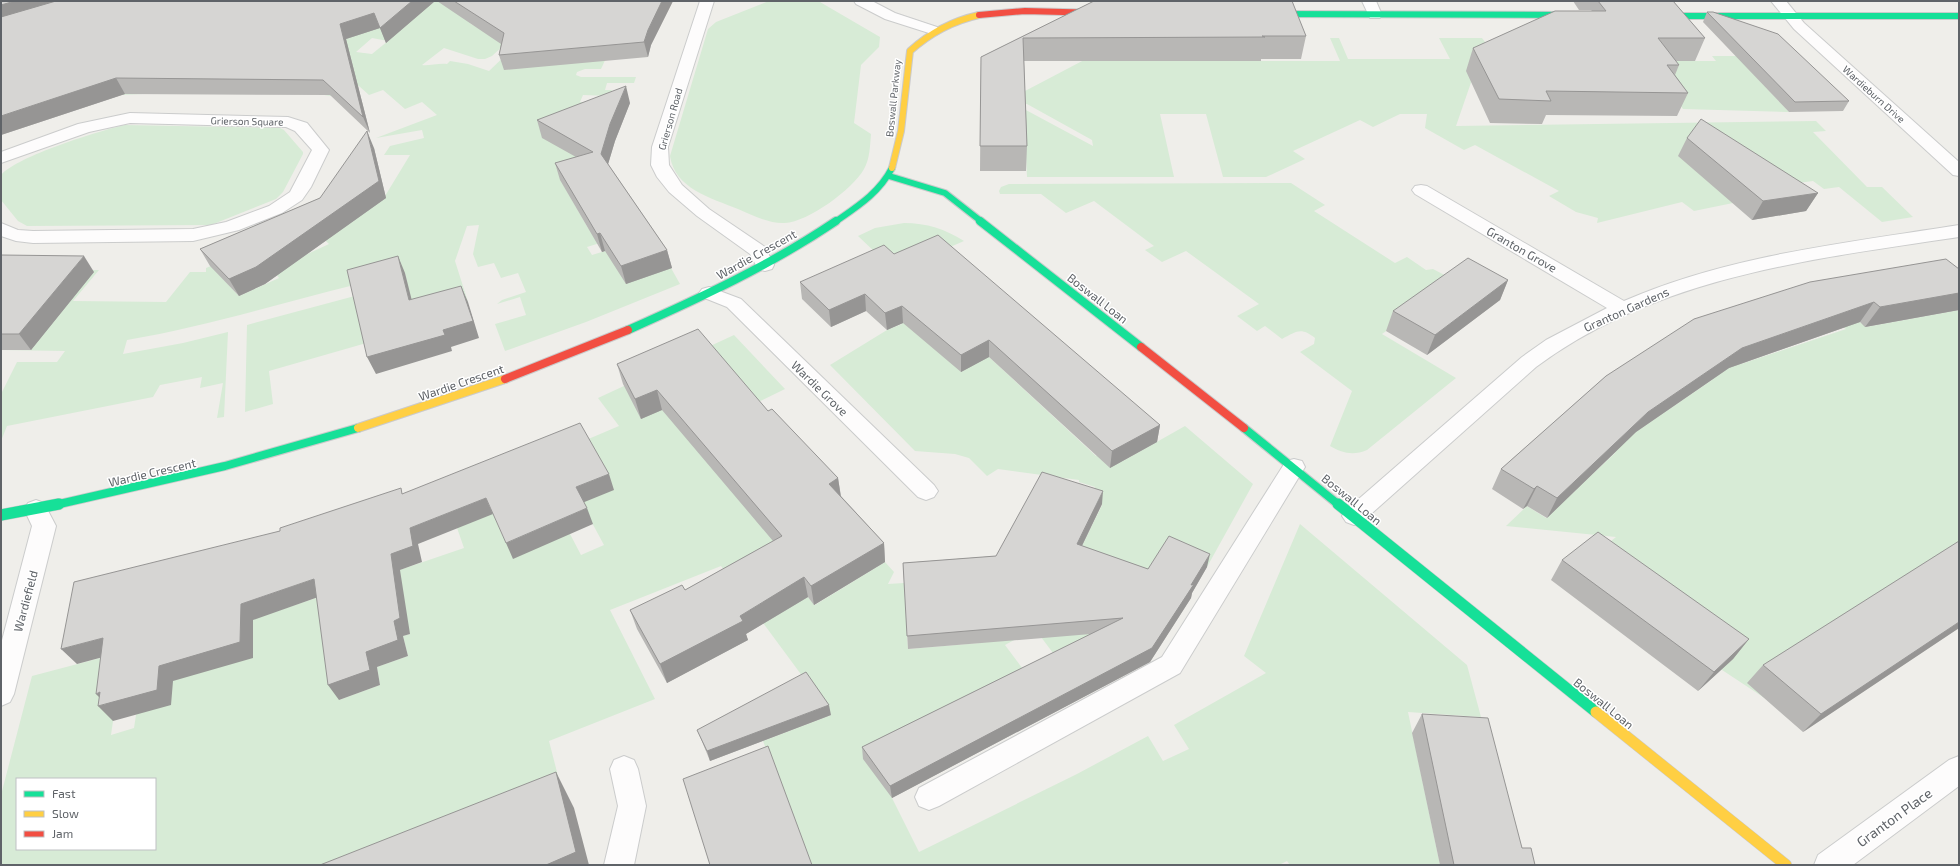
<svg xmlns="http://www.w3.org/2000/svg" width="1960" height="866" font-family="'Exo 2',sans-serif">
<rect width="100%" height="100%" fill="#efeeea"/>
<path fill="#d7ebd6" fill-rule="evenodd" d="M230 1H453L471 24 478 28 530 21 492 56 485 59H478L444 48 422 65C428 66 439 63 447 64L450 61 468 64 489 71 558 5 608 54 601 69H585L577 72 576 75 581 77H636L634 83H607L605 90H612L610 96 583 95 580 102H607L611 151 581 175 561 181 588 228 600 243 587 247 592 255 605 251 671 268 680 284 586 322 505 351 495 324 526 315 520 297 497 304 502 300 526 292 518 273 501 278 494 263 478 267 473 254 479 225 467 226 455 261 468 302 440 310 443 321 269 371 273 404 245 412 247 325 407 282 405 273C312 293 221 324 127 340L123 354 183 343 228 332 224 417 217 418 223 383 200 388 202 377 160 385 153 397 7 426 1 441V394L17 362H57L65 351 1 350V301L80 270H99L73 301 166 302 190 272H206V268L211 266 239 296 279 278 273 270 329 244 313 229 346 221 351 223 385 196 410 155H384L390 146 424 138 422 130 376 138 437 115 422 102 405 109 383 90 369 95 359 86 331 96 324 95 336 85 121 95ZM372 38 388 41 372 54 356 52Z
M769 1 820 2 880 37 879 47 861 65 854 123 871 134C870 145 870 159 864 169 853 189 808 222 785 223 769 224 752 215 738 209 711 198 675 189 670 156L708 29 716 22Z
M1330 38H1339L1348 59H1450L1439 38H1482L1485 42 1456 126 1816 121 1826 131 1813 132 1867 187H1882L1913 217 1882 222 1839 187 1824 189 1813 181 1769 187 1733 203 1694 211 1682 202 1597 223 1598 218 1576 212 1549 196 1559 191 1475 145 1464 150 1425 128 1427 114H1400L1373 127 1360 120 1293 151 1305 159 1266 177H1223L1206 114H1160L1174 177H1027L1024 109 1093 146 1092 140 1027 104 1004 102 1086 59 1096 61H1340Z
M1712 56H1746L1741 61 1789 112 1683 109 1648 61H1716Z
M125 125 280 128 284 130 303 152V154L283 192 276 199 211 225 27 226 18 221 1 200V175C18 156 98 131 125 125Z
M1291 183 1325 205 1314 211 1395 263 1407 257 1426 270 1433 269 1456 281 1382 334 1456 378 1367 450C1353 456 1342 453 1330 446L1352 391 1300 352 1314 344 1315 338C1301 327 1297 331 1282 339L1265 326 1257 331 1237 316 1259 304 1186 251 1162 262 1145 250 1154 246 1094 201 1066 213 1041 194H1000L999 191 1001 187 1009 184Z
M904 223C927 223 945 229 964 241L895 271 858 236 875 228Z
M885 306 989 357 1096 456 1109 449 1123 461 1185 426 1253 484 1207 567 1123 619 1059 661 1035 629 1005 645 1028 676 892 798 919 852 1077 774 1148 736 1163 761 1189 749 1174 725 1266 673 1244 656 1300 524 1467 665 1481 717 1408 712 1440 865H1290L1287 861 1279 865H810L763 741 831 715 721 566 610 610 655 699 549 741 567 811 432 865H1V795L32 676 123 652 111 735 134 728 136 715 174 671 253 619 343 589 339 700 380 685 377 667 408 656 403 636 410 634 379 577 464 548 446 496 493 514 503 537 559 513 581 555 604 545 584 508 580 509 586 440 619 426 598 398 734 335 785 389 687 437 824 508 796 603 808 597 815 605 885 562 894 572 888 584 904 583 908 649 980 643 1076 558 1102 505 1089 501 1095 487 1079 482V480L998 469 987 476 969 458 955 454 915 451 830 365 887 330 902 324ZM17 779H155V849H17Z
M1959 310V549L1791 683 1766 699 1713 664 1592 556 1616 537 1506 526 1527 506 1546 518 1615 453 1622 418 1640 429 1712 380 1727 353 1741 364 1846 329 1834 319 1853 316 1866 327Z"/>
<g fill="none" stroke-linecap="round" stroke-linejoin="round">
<defs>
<path id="lane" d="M1294 459 1302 461 1305 467 1180 673 939 806 929 810 919 806 915 797 919 788 1162 657 1286 461Z"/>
<path id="street" d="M700 1H714L668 147 669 165 682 185 709 209 765 247 774 265 772 269 765 271 758 269 750 254 697 216 669 192 657 177 651 165 652 147Z
M854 1H872L895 13 937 27 939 30 937 33 932 34 885 19 856 4Z
M1362 1H1376L1382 15 1380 18H1370Z
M1771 1H1786L1804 23 1959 162V176L1953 175 1794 29Z
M130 113 288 117 307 123 329 150 311 187 302 200 282 213 239 230 193 241 33 243 16 241 1 236V223L18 230 33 231 193 229 226 222 269 206 290 192 312 150 295 131 286 127 130 123 89 132 1 163V152L78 124Z
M1421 185 1427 186 1624 301C1729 255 1846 243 1959 225V237C1813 259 1658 276 1536 367L1362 522 1354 525 1346 522 1342 516 1346 510 1522 357 1546 340 1607 308 1415 194 1412 190 1415 186Z
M709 287 741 299 934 485 938 491 934 497 926 500 918 497 727 307 702 297 699 293 702 289Z
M36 500 44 503 56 526 14 694 10 702 1 706V644L32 526 24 509 28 503Z
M624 756 634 760 638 769 646 806 634 865H604L618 806 610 769 614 760Z
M1959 756V786L1853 865H1814L1818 855 1949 760Z"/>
<path id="fast-far2" d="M1269 14 1577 15
M1657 16H1959
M889 176 945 193 982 222
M835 222C858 206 879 193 892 168"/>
<path id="fast-far1" d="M980 221 1141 347
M628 330C700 298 771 265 836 221
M1244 428 1339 505
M55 505 225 466 358 428"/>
<path id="fast" d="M1338 504 1596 712
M1 515 59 504"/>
<path id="slow-far2" d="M892 168 901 131 910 51C931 32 952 21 979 15"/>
<path id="slow-far1" d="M358 428 505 379"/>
<path id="slow" d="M1596 712 1786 865"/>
<path id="jam-far1" d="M979 15 1025 11 1101 13"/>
<path id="jam" d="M1141 347 1244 428
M505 379 628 330"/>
</defs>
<use href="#lane" stroke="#cbcccc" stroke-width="2"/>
<use href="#street" stroke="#cbcccc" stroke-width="2"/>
<use href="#fast-far2" stroke="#cacacb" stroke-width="8"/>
<use href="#fast-far1" stroke="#cacacb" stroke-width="10"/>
<use href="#fast" stroke="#cacacb" stroke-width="12"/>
<use href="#slow-far2" stroke="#cacacb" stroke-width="8"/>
<use href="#slow-far1" stroke="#cacacb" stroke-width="10"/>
<use href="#slow" stroke="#cacacb" stroke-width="12"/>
<use href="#jam-far1" stroke="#cacacb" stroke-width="8"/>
<use href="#jam" stroke="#cacacb" stroke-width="10"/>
<use href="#lane" fill="#fdfcfc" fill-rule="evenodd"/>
<use href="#street" fill="#fdfcfc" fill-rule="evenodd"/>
<use href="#fast-far2" stroke="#16e098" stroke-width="6"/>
<use href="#fast-far1" stroke="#16e098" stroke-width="8"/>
<use href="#fast" stroke="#16e098" stroke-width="11"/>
<use href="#slow-far2" stroke="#ffcf43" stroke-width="6"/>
<use href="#slow-far1" stroke="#ffcf43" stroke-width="8"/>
<use href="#slow" stroke="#ffcf43" stroke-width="11"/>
<use href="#jam-far1" stroke="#f24e42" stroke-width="6"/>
<use href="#jam" stroke="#f24e42" stroke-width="8"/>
</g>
<path fill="#b8b7b5" d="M1 1H435L386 43 380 28 346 39 370 133 330 95 125 94 1 135Z
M437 1H673L651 45 648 57 504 70 499 55 501 44Z
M1094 1 1306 36 1301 59H1261V61H1024L1027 146 1026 171H980L981 57Z
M1573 1H1673L1705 38 1695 61H1676L1679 65 1675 75 1688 93 1677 116 1546 115 1542 124 1490 123 1466 71 1473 48 1591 11 1592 10H1579Z
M1707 12 1849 101 1843 111 1789 112 1703 22Z
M630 103 615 141 608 164 667 250 672 268 626 284 605 251 602 252 560 180 555 163 576 157 542 138 537 120Z
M1687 138 1818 193 1806 211 1752 220 1678 156Z
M374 148 386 198 265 284 239 296 210 266 200 249 320 198Z
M894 254 1160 425 1157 442 1110 468 989 357 961 372 903 323 887 330 866 311 831 327 802 299 800 282Z
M1 255 94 272 31 350H1Z
M1959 269V310L1865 327 1860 322 1729 368 1636 432 1547 518 1527 506 1523 509 1492 489 1501 469 1606 376Z
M1508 280 1500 300 1427 355 1386 331 1393 311Z
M617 364 768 411 838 478 841 496 884 543 885 562 814 605 808 597 746 634 748 640 667 683 637 629 630 610 685 590 773 541 662 410 641 419 623 384Z
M1102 504 1082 546 1148 569 1207 567 1192 593 1191 598 1150 662 892 798 863 759 862 747 1091 634 908 649 903 563 996 556Z
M1562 560 1749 639 1733 659 1698 691 1551 580Z
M1959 628 1803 732 1747 683 1763 665Z
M1422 714 1522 848 1535 865H1440L1412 733Z
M831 715 710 761 701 739 697 730Z"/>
<path fill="#969594" d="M15 1H74L1 23V5Z
M412 1H435L386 43 380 28Z
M662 1H673L651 45 648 57 644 42 648 30Z
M374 13 380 28 346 39 370 133 363 117 340 24Z
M116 78 125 94 1 135V116Z
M626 86 630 103 615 141 606 171 601 154 610 124Z
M367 131 374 148 386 198 265 284 239 296 229 279 379 181Z
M1818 193 1806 211 1752 220 1763 201Z
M600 233 605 251 602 252 597 234Z
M667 250 672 268 626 284 621 266Z
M84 256 94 272 31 350 19 334Z
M398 256 405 273 416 317 409 300Z
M1508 280 1500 300 1427 355 1435 335Z
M461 286 468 302 479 338 451 347 452 351 376 374 367 357 443 330Z
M1959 293V310L1865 327 1880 307Z
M865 294 866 311 831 327 829 310Z
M1874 302 1860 322 1729 368 1636 432 1547 518 1557 498 1648 412 1742 348Z
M902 306 903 323 887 330 885 313Z
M989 340V357L961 372V355Z
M657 390 662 410 641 419 635 399Z
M1160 425 1157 442 1110 468 1112 451Z
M609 474 614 490 582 503 576 487Z
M838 478 841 498 829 484Z
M1537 486 1527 506 1523 509 1534 489Z
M1103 491 1102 504 1076 558 1077 544Z
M486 498 493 514 418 544 422 562 400 570 410 634 403 636 408 656 377 667 380 685 339 700 328 685 394 621 391 554 410 528Z
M587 508 593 524 513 559 506 543Z
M884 543 885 562 814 605 811 586Z
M1210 554 1207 567 1192 593 1191 598 1150 662 892 798 890 786 1191 585Z
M804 577 808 597 746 634 748 640 667 683 660 664 740 616Z
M314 579 324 595 253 620V658L173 681 171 705 113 721 98 706 106 704 96 694 159 666 241 604Z
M1959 622V628L1803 732 1821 714Z
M103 638 118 653 77 664 61 649Z
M1749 639 1733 659 1698 691 1714 672Z
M829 705 831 715 710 761 707 751Z
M556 772 574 808 589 865H546Z"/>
<path fill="#d6d5d3" stroke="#969594" d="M1 1H15L1 5Z
M56 1H412L380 28 374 13 340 24 363 117 323 80 116 78 1 116V17Z
M454 1H662L648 30 644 42 499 55 504 33Z
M1094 1H1292L1306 36H1262L1265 37 1023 38 1027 146H980L981 57Z
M1598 1H1673L1705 38H1658L1679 65H1667L1688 93 1546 91 1551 101 1499 99 1473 48 1555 11H1606Z
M1707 12H1713L1778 34 1849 101 1795 102Z
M626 86 610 124 601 154 667 250 621 266 600 233 597 234 555 163 593 152 537 120Z
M1701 119 1818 193 1763 201 1687 138Z
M367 131 379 181 256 267 229 279 200 249 320 198Z
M938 235 1160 425 1112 451 989 340 961 355 902 306 885 313 865 294 829 310 800 282 884 245 894 254Z
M1 255 84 256 19 334H1Z
M398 256 409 300 461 286 473 321 443 330 445 335 367 357 347 270Z
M1468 258 1508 280 1435 335 1393 311Z
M1946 259 1959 269V293L1880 307 1874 302 1742 348 1648 412 1557 498 1537 486 1534 489 1501 469 1606 376 1694 319 1810 282Z
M698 329 768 411 772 409 838 478 829 484 884 543 811 586 804 577 740 616 743 621 660 664 630 610 682 585 685 590 782 536 657 390 635 399 617 364Z
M580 423 609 474 576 487 587 508 506 543 486 498 410 528 413 546 391 554 400 618 394 621 398 640 366 652 370 670 328 685 314 579 241 604 240 642 159 666 157 690 98 706 100 692 96 694 103 638 61 649 74 582 280 531V528L401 488 402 494Z
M1042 472 1103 491 1077 544 1148 569 1169 536 1210 554 1191 585 1194 584 1152 648 890 786 862 747 1123 618 907 636 903 563 996 556Z
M1598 532 1749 639 1714 672 1562 560Z
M1959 541V622L1821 714 1763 665Z
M806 672 829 705 707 751 697 730Z
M1422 714 1488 718 1522 848H1531L1535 865H1454Z
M768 746 812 865H710L683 779Z
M556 772 576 852 546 865H320Z"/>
<g text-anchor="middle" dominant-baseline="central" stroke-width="3" stroke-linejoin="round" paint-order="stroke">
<g font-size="10" fill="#5f6368" stroke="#fff">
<text transform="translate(1874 94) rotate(42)">Wardieburn Drive</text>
<text transform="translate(893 98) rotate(-84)">Boswall Parkway</text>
<text transform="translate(670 119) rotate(-74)">Grierson Road</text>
<text transform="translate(247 121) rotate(1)">Grierson Square</text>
</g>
<g font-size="12" fill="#5f6368" stroke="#fff">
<text transform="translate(1522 249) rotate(30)">Granton Grove</text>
<text transform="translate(756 254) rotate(-29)">Wardie Crescent</text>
<text transform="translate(1098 298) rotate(38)">Boswall Loan</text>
<text transform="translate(1626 309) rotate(-24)">Granton Gardens</text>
<text transform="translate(461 382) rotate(-19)">Wardie Crescent</text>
<text transform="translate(820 388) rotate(44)">Wardie Grove</text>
<text transform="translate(152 472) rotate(-13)">Wardie Crescent</text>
<text transform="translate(1352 499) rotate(39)">Boswall Loan</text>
<text transform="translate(25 601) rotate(-75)">Wardiefield</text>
<text transform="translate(1604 703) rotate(39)">Boswall Loan</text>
</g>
<g font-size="14" fill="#5f6368" stroke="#fff">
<text transform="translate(1894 817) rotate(-36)">Granton Place</text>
</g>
</g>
<rect width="1960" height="866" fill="none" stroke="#5f6368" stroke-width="4"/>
<rect x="16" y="778" width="140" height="72" fill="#ffffff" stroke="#bfc1c3"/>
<rect x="24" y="791" width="20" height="6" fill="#16e098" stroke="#bfc1c3"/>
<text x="52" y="798" font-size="12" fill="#5f6368">Fast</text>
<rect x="24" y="811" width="20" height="6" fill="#ffcf43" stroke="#bfc1c3"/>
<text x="52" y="818" font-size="12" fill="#5f6368">Slow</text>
<rect x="24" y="831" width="20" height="6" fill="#f24e42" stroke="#bfc1c3"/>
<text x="52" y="838" font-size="12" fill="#5f6368">Jam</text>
</svg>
